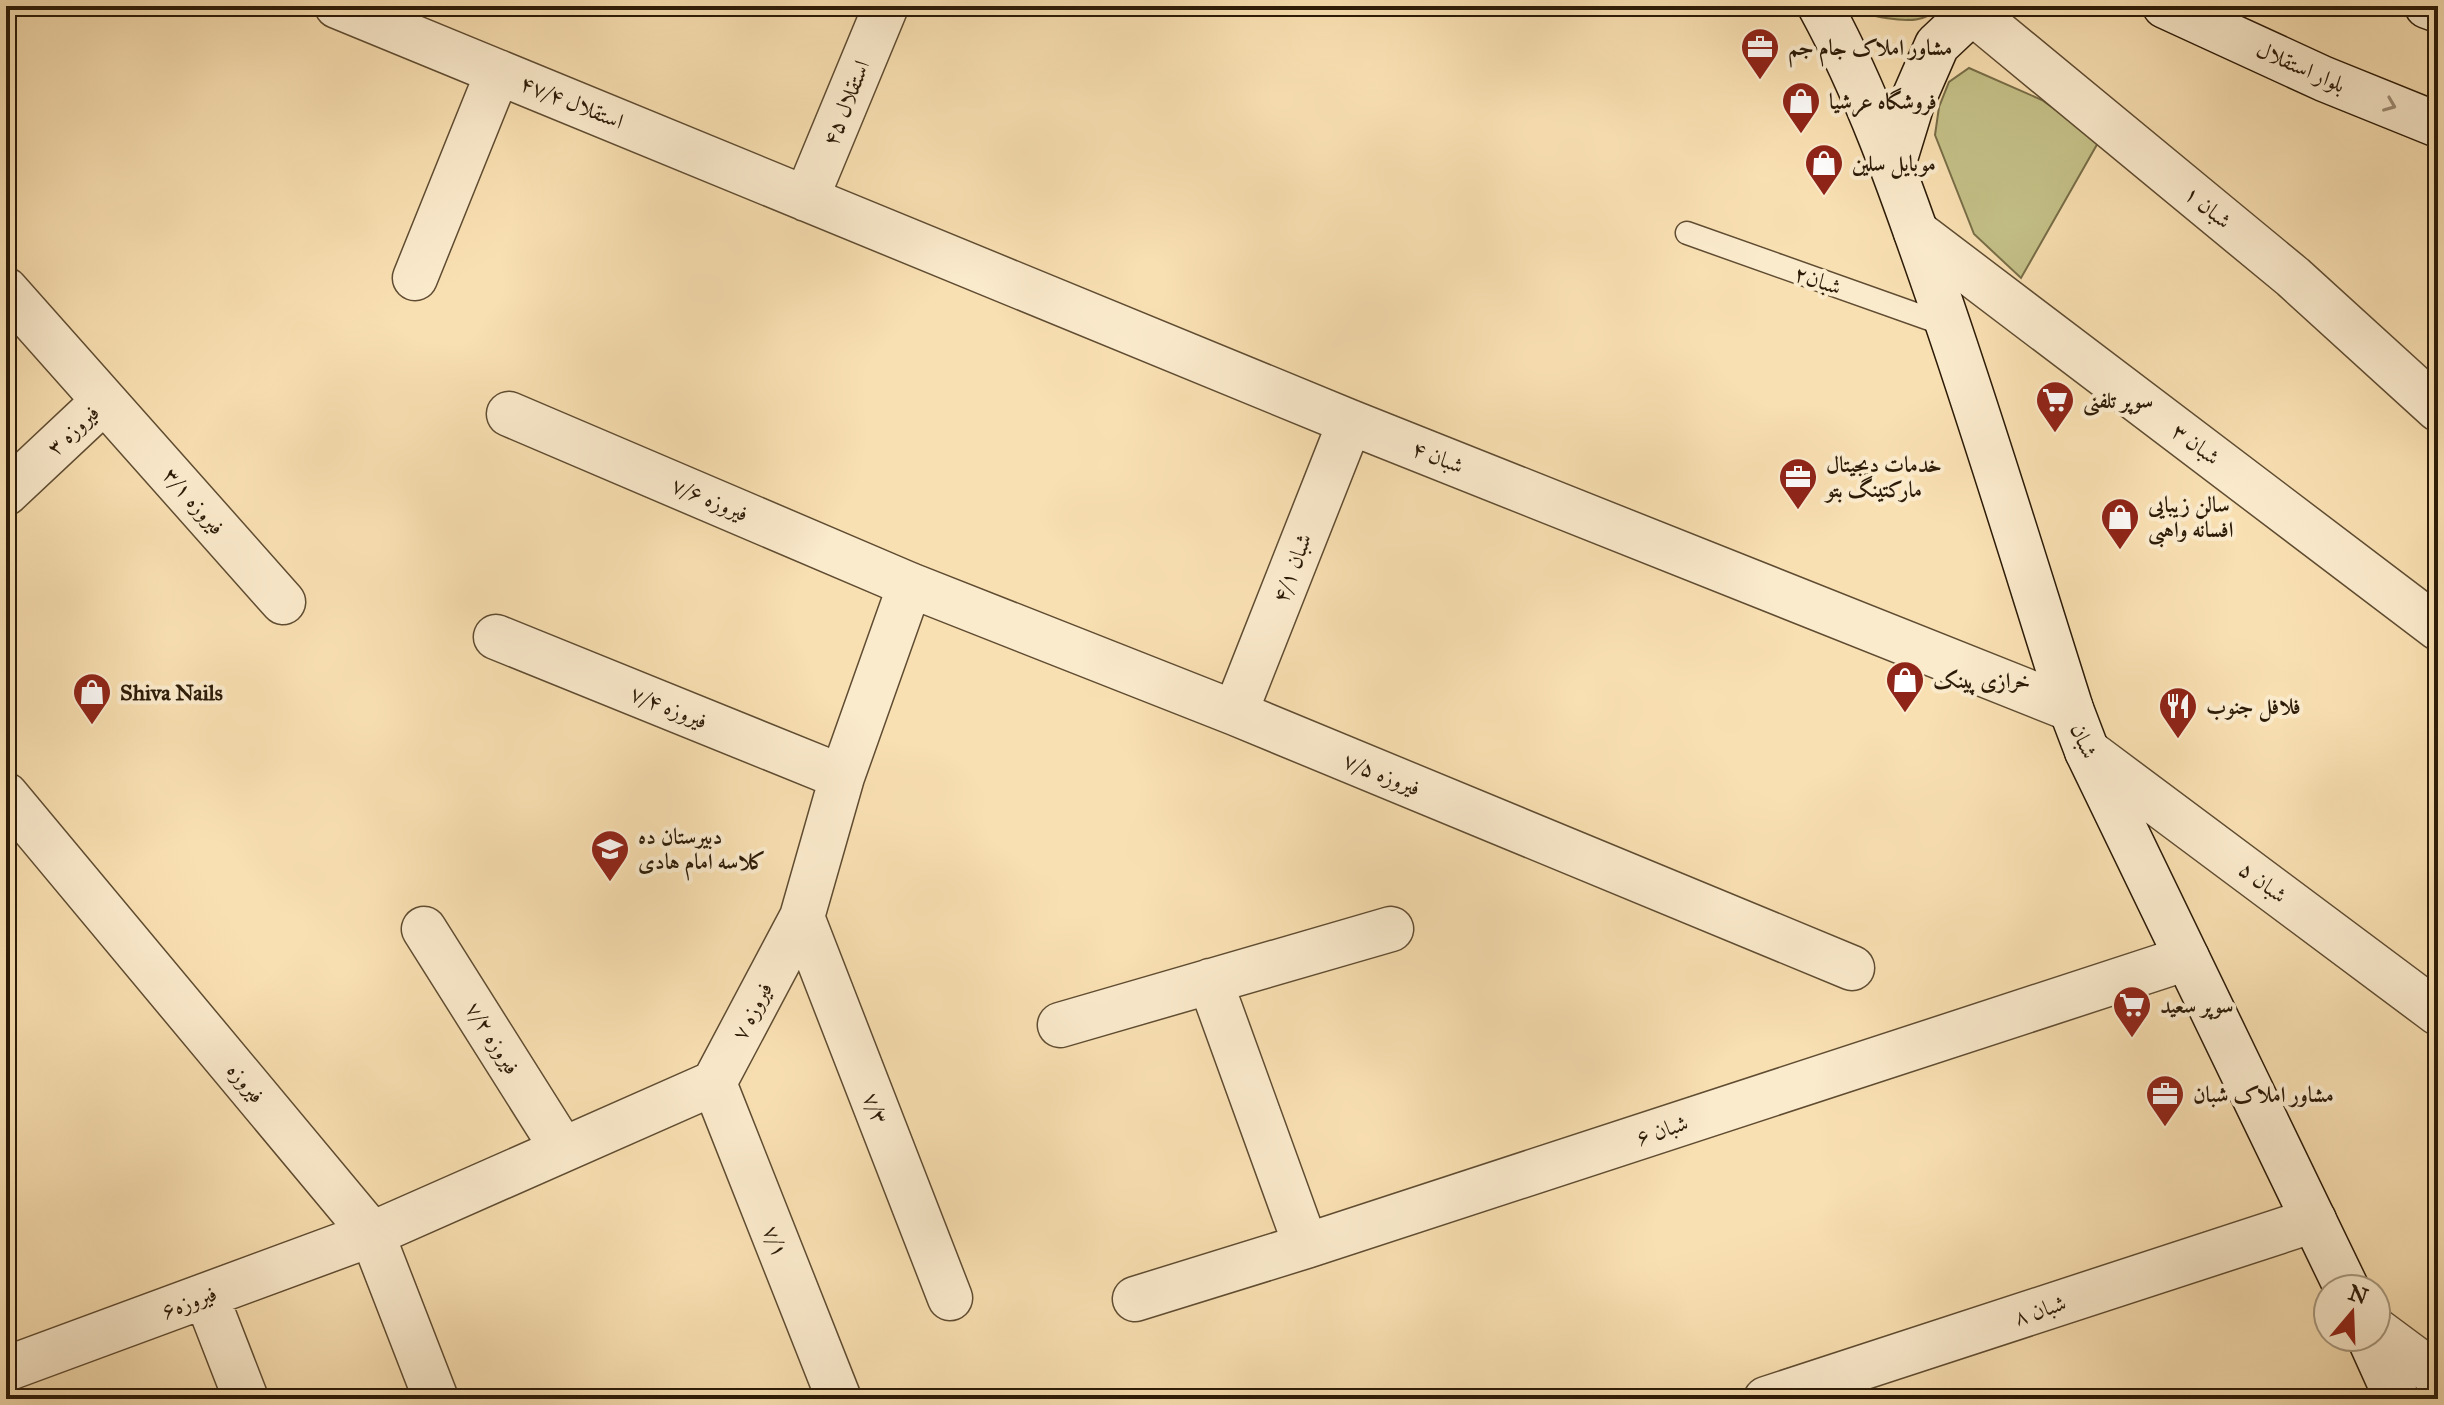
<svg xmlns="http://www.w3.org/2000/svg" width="2444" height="1405" font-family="'IM FELL Great Primer',Amiri,serif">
<defs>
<pattern id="grass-dots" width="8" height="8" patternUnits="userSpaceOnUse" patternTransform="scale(2)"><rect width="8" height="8" fill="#c4c188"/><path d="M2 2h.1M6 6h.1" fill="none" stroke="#a9a574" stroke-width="1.8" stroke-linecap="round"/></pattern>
</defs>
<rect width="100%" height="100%" fill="#f9e0b2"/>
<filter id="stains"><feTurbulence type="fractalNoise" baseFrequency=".0025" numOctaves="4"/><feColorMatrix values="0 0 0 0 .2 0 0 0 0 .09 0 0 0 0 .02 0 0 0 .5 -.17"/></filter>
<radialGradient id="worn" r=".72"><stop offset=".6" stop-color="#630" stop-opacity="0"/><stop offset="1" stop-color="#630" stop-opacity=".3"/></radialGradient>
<path fill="url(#grass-dots)" stroke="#786e48" stroke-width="2" d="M1853 6H1942C1936 10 1931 15 1925 17 1910 24 1864 17 1853 6Z"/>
<path fill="#c4c188" stroke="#786e48" stroke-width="2" d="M1969 68 2042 100 2099 141 2021 278 1974 234 1935 135 1939 107 1949 82Z"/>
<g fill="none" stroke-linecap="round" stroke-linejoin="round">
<defs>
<path id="lane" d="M1687 233 1949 326"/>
<path id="street" d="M337 6 1350 422 2071 709
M1972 12 2293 277 2438 409
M806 199 886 6
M1916 232 2438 628
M415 278 498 72
M6 290 283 602
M509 414 910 585 1235 713 1852 968
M6 493 104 401
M496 637 842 777
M1235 713 1350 422
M2087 751 2438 1013
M6 795 372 1234 436 1399
M802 917 950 1298
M424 929 562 1148
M1210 981 1306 1246
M1060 1025 1391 929
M714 1083 839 1399
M206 1296 246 1399
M1135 1299 1306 1246 2187 958
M2376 1330 2438 1376
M6 1369 372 1234 714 1083 802 917 842 777 910 585
M1766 1399 2314 1220"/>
<path id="secondary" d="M1820 6C1867 92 1899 183 1931 275 1981 418 2025 564 2071 709L2087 751 2347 1289
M2165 6 2324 79 2438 125
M2427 6 2438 10
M1893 165 1913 100 1937 45 1972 12 1992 6
M2369 1337 2397 1399"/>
</defs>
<use href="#lane" stroke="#5f4c32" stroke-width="25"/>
<use href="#street" stroke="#5f4c32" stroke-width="47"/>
<use href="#secondary" stroke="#2c1b08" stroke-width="47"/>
<use href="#lane" stroke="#fbebcd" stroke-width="22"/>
<use href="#street" stroke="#fbebcd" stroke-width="44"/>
<use href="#secondary" stroke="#fbebcd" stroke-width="44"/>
</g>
<defs><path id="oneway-chevron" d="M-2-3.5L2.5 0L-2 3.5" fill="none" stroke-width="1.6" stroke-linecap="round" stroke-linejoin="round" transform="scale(2)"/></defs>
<use stroke="#9e8d74" href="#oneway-chevron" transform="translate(2390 105) rotate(22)"/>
<defs>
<symbol id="office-pin" viewBox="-11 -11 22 30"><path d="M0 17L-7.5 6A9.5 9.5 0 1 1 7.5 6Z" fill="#8f2418" stroke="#fbebcd"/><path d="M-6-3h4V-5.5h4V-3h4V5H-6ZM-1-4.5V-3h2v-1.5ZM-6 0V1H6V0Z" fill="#fff"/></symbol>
<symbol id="shop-pin" viewBox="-11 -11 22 30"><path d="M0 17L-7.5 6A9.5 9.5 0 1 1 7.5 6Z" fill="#8f2418" stroke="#fbebcd"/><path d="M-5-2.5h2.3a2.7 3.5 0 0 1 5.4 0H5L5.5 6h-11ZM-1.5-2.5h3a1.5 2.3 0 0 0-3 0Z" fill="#fff"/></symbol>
<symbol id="supermarket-pin" viewBox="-11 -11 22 30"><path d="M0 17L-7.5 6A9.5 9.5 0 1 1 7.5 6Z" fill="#8f2418" stroke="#fbebcd"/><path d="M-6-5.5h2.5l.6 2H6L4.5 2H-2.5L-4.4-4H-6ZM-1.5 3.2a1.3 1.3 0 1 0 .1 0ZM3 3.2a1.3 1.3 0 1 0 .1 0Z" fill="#fff"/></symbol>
<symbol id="restaurant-pin" viewBox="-11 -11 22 30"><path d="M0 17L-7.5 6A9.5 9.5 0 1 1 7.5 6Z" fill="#8f2418" stroke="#fbebcd"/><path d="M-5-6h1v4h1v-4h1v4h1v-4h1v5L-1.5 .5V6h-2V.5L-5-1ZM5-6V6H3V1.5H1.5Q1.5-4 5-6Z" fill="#fff"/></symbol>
<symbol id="school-pin" viewBox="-11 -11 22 30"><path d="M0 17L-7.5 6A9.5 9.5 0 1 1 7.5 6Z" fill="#8f2418" stroke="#fbebcd"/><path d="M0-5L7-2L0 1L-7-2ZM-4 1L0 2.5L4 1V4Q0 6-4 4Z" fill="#fff"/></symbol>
</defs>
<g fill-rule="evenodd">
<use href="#office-pin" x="1738" y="25" width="44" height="60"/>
<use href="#shop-pin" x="1779" y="79" width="44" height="60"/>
<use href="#shop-pin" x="1802" y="141" width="44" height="60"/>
<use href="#supermarket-pin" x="2033" y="378" width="44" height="60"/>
<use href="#office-pin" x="1776" y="455" width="44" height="60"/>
<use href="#shop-pin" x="2098" y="495" width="44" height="60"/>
<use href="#shop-pin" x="1883" y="658" width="44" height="60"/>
<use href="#shop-pin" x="70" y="670" width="44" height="60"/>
<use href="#restaurant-pin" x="2156" y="684" width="44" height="60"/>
<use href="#school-pin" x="588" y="827" width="44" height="60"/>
<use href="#supermarket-pin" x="2110" y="983" width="44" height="60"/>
<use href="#office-pin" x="2143" y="1072" width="44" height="60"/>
</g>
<g text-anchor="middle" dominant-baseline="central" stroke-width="8" stroke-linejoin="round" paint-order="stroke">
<g font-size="22" font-weight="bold" fill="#2c1b08" stroke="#fbebcd" text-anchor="start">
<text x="1788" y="47">مشاور املاک جام جم</text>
<text x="1829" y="101">فروشگاه عرشیا</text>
<text x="1852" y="163">موبایل سلین</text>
<text x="2083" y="400">سوپر تلفنی</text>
<text x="1826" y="464">خدمات دیجیتال<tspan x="1826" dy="25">مارکتینگ بتو</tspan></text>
<text x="2148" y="504">سالن زیبایی<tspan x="2148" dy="25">افسانه واهبی</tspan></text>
<text x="1933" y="680">خرازی پینک</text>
<text x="120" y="692">Shiva Nails</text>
<text x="2206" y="706">فلافل جنوب</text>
<text x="638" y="836">دبیرستان ده<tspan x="638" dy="25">کلاسه امام هادی</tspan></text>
<text x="2160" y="1005">سوپر سعید</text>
<text x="2193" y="1094">مشاور املاک شبان</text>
</g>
<g font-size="22" fill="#2c1b08" stroke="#fbebcd">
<text transform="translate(2301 67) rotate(24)">بلوار استقلال</text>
<text transform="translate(572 102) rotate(22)">۴۷/۴ استقلال</text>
<text transform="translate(846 103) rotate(-68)">۴۵ استقلال</text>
<text transform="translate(2208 207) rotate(40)">۱ شبان</text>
<text transform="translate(1818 280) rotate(19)">شبان۲</text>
<text transform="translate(73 430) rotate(-43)">۳ فیروزه</text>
<text transform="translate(2196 444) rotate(37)">۳ شبان</text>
<text transform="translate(1438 457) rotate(22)">۴ شبان</text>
<text transform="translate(710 499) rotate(23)">۷/۶ فیروزه</text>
<text transform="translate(194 501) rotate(49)">۳/۱ فیروزه</text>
<text transform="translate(1292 568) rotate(-69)">۴/۱ شبان</text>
<text transform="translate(669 707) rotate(22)">۷/۴ فیروزه</text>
<text transform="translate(2084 741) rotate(67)">شبان</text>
<text transform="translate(1382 774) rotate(22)">۷/۵ فیروزه</text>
<text transform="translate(2263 882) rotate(37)">۵ شبان</text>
<text transform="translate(752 1011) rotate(-62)">۷ فیروزه</text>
<text transform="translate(493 1038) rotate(58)">۷/۲ فیروزه</text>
<text transform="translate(246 1083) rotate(50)">فیروزه</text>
<text transform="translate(876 1108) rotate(69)">۷/۳</text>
<text transform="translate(1662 1130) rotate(-18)">۶ شبان</text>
<text transform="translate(776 1241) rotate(69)">۷/۱</text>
<text transform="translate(189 1302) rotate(-20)">فیروزه۶</text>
<text transform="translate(2040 1310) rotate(-18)">۸ شبان</text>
</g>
</g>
<rect width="2444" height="1405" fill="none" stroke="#f9e0b2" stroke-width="32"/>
<rect x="8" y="8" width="2428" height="1389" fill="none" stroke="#2c1b08" stroke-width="4"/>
<rect x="16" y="16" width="2412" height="1373" fill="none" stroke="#2c1b08" stroke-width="2"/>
<g transform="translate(2352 1313) rotate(19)"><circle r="38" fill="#fbebcd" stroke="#a8987e" stroke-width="2"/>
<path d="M0-6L14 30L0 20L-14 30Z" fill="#8f2418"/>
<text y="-12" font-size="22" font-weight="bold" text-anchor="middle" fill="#2c1b08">N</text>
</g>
<rect width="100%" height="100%" filter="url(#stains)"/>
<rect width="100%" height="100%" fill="url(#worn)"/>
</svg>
